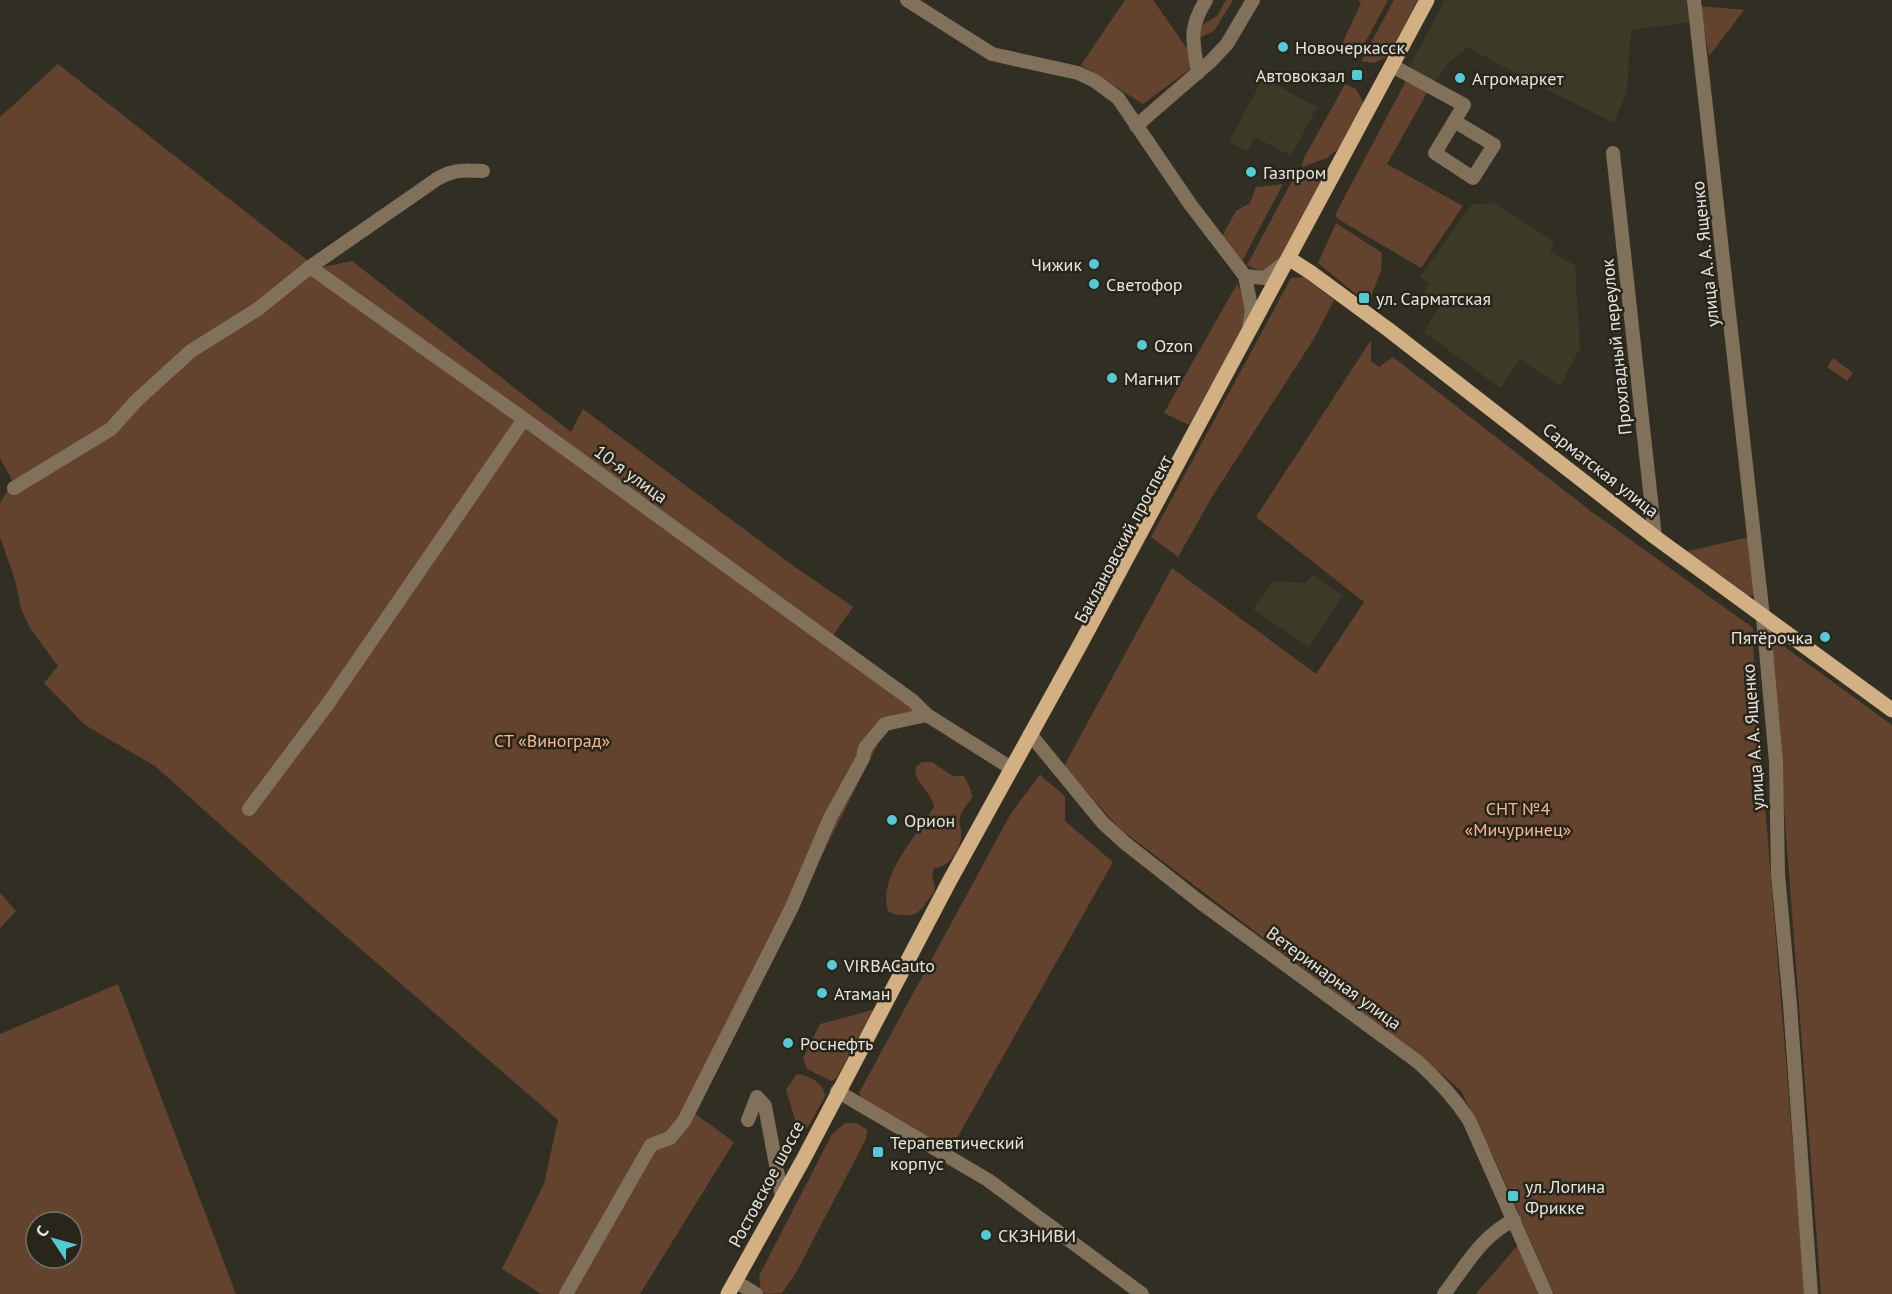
<svg xmlns="http://www.w3.org/2000/svg" width="1892" height="1294" font-family="'PT Sans',sans-serif">
<rect width="100%" height="100%" fill="#312f23"/>
<path fill="#3c3927" d="M1445 0H1689L1692 22 1631 30 1627 91 1614 123 1545 89 1467 47 1449 63 1429 89 1406 73Z
M1263 78 1317 107 1291 156 1255 137 1247 151 1229 142Z
M1494 203 1554 241 1550 252 1575 265 1580 348 1560 386 1520 359 1500 388 1424 332 1439 307 1422 295 1429 284 1420 277 1472 204Z
M1313 574 1343 596 1309 647 1253 609 1274 581 1305 583Z"/>
<path fill="#63422e" fill-rule="evenodd" d="M1125 0H1153L1193 57V67L1143 104 1081 65Z
M1226 0H1233L1214 31 1199 38 1198 28 1217 16Z
M1357 0H1388L1361 50 1356 53 1342 44 1361 3Z
M1394 0H1418L1387 57 1374 63 1361 61Z
M1700 6 1744 10 1709 56Z
M58 64 317 268 352 261 571 432 583 409 788 562 853 607 831 638 935 713 887 726 718 1062 694 1113 734 1142 640 1294H541L502 1269 544 1184 558 1120 303 899 155 766 85 725 44 683 58 666 30 628 21 609 15 580 0 537V503L13 482 0 458V117Z
M1408 77 1429 89 1387 164 1463 206 1421 268 1338 219 1335 215Z
M1345 84 1356 89 1364 103 1338 149 1327 158 1302 167 1303 160Z
M1322 170 1326 174 1273 269C1263 272 1256 270 1247 265L1292 181Z
M1283 184 1240 265 1221 238 1236 211 1250 203 1256 187Z
M1336 223 1382 253 1381 271 1368 304 1318 263Z
M1304 277 1334 300 1315 337 1212 497 1178 557 1151 537 1291 278Z
M1237 284C1246 299 1247 309 1244 326L1189 425 1164 413Z
M1371 340V361L1379 367 1393 357 1592 512 1753 628 1754 670 1805 1294H1554L1495 1160 1461 1091 1441 1073 1119 828 1064 766 1172 568 1316 674 1364 602 1256 517Z
M1833 358 1853 373 1847 381 1827 367Z
M1749 537 1756 589 1752 596 1747 597 1684 552Z
M1771 637 1892 725V1294H1821Z
M922 762H932L953 776H964C980 807 969 793 960 817 958 822 961 826 961 831 963 847 950 868 934 868 929 877 937 884 934 893 922 905 922 917 903 915 897 915 893 914 888 911 877 875 918 836 934 806 930 790 912 780 916 767Z
M1040 774C1048 784 1057 787 1065 797V821L1113 862 949 1152 867 1107 859 1093 1010 815Z
M0 893 16 911 0 928Z
M118 984 236 1294H0V1034ZM36 1222H72V1258H36Z
M873 1010 836 1079 831 1081 807 1069 803 1058 820 1024Z
M799 1074C811 1077 825 1084 825 1096L808 1127 801 1130 797 1126 786 1090 796 1075Z
M845 1123H857L867 1130 866 1139 797 1271 782 1293 765 1294 761 1291 759 1276 832 1134Z
M1518 1245 1538 1294H1476L1479 1290Z"/>
<g fill="none" stroke-linecap="round" stroke-linejoin="round">
<path stroke="#81705a" stroke-width="14" d="M907 0 992 54 1078 73 1095 81 1118 98 1190 204 1245 276 1252 311 1249 328
M1694 0 1763 617 1776 762 1778 874 1790 1005 1811 1294
M1398 69 1464 105 1435 153 1473 178 1494 145 1454 121
M1198 73C1193 41 1188 29 1206 0
M1136 126 1211 61 1227 44 1253 0
M1613 153 1655 537
M310 267 524 419 913 701 927 715 1011 768
M1245 276 1265 278 1283 264
M14 488 111 429 136 401 191 351 258 309 310 267 437 179C453 169 465 170 483 171
M1030 734 1103 823 1125 843 1200 902 1418 1062C1438 1080 1454 1097 1469 1120L1546 1294
M249 809 327 705 524 419
M837 1091 988 1180 1142 1294
M748 1120 757 1097 765 1106 782 1197
M743 1286 756 1294
M566 1294 651 1145 670 1138 684 1121 792 907 830 818 863 758 865 748 885 724 927 715
M1444 1294C1465 1267 1482 1235 1514 1220"/>
<path stroke="#d3b083" stroke-width="15" d="M1288 258 1310 272 1389 330 1655 537 1892 710
M728 1294 803 1160 949 882 1081 643 1427 0"/>
</g>
<g fill="#52cbd7" stroke="#28251a" stroke-width="2">
<circle cx="1283" cy="47" r="6"/>
<rect x="1351" y="69" width="12" height="12" rx="3"/>
<circle cx="1460" cy="78" r="6"/>
<circle cx="1251" cy="172" r="6"/>
<circle cx="1094" cy="264" r="6"/>
<circle cx="1094" cy="284" r="6"/>
<rect x="1358" y="292" width="12" height="12" rx="3"/>
<circle cx="1142" cy="345" r="6"/>
<circle cx="1112" cy="378" r="6"/>
<circle cx="1825" cy="637" r="6"/>
<circle cx="892" cy="820" r="6"/>
<circle cx="832" cy="965" r="6"/>
<circle cx="822" cy="993" r="6"/>
<circle cx="788" cy="1043" r="6"/>
<rect x="872" y="1146" width="12" height="12" rx="3"/>
<rect x="1507" y="1190" width="12" height="12" rx="3"/>
<circle cx="986" cy="1235" r="6"/>
</g>
<g text-anchor="middle" dominant-baseline="central" stroke-width="5" stroke-linejoin="round" paint-order="stroke">
<g font-size="18" fill="#e7e5de" stroke="#28251a" text-anchor="start">
<text x="1295" y="47">Новочеркасск</text>
<text x="1345" y="75" text-anchor="end">Автовокзал</text>
<text x="1472" y="78">Агромаркет</text>
<text x="1263" y="172">Газпром</text>
<text x="1082" y="264" text-anchor="end">Чижик</text>
<text x="1106" y="284">Светофор</text>
<text x="1376" y="298">ул. Сарматская</text>
<text x="1154" y="345">Ozon</text>
<text x="1124" y="378">Магнит</text>
<text x="1813" y="637" text-anchor="end">Пятёрочка</text>
<text x="904" y="820">Орион</text>
<text x="844" y="965">VIRBACauto</text>
<text x="834" y="993">Атаман</text>
<text x="800" y="1043">Роснефть</text>
<text x="890" y="1142">Терапевтический<tspan x="890" dy="21">корпус</tspan></text>
<text x="1525" y="1186">ул. Логина<tspan x="1525" dy="21">Фрикке</tspan></text>
<text x="998" y="1235">СКЗНИВИ</text>
</g>
<g font-size="18" fill="#e7e5de" stroke="#28251a">
<text transform="translate(1705 254) rotate(-96)">улица А. А. Ященко</text>
<text transform="translate(1616 347) rotate(-96)">Прохладный переулок</text>
<text transform="translate(1601 470) rotate(38)">Сарматская улица</text>
<text transform="translate(631 474) rotate(36)">10-я улица</text>
<text transform="translate(1123 539) rotate(-62)">Баклановский проспект</text>
<text transform="translate(1753 737) rotate(-94)">улица А. А. Ященко</text>
<text transform="translate(1334 978) rotate(36)">Ветеринарная улица</text>
<text transform="translate(766 1184) rotate(-62)">Ростовское шоссе</text>
</g>
<g font-size="18" fill="#f8b790" stroke="#28251a">
<text x="552" y="740">СТ «Виноград»</text>
<text x="1518" y="808">СНТ №4<tspan x="1518" dy="21">«Мичуринец»</tspan></text>
</g>
</g>
<g transform="translate(54 1240) rotate(306)"><circle r="28" fill="#28251a" stroke="#747268" stroke-width="1.5"/>
<path d="M0-4.5L10 22L0 15L-10 22Z" fill="#52cbd7"/>
<text y="-9" font-size="16" font-weight="bold" text-anchor="middle" fill="#e7e5de">С</text>
</g>
</svg>
